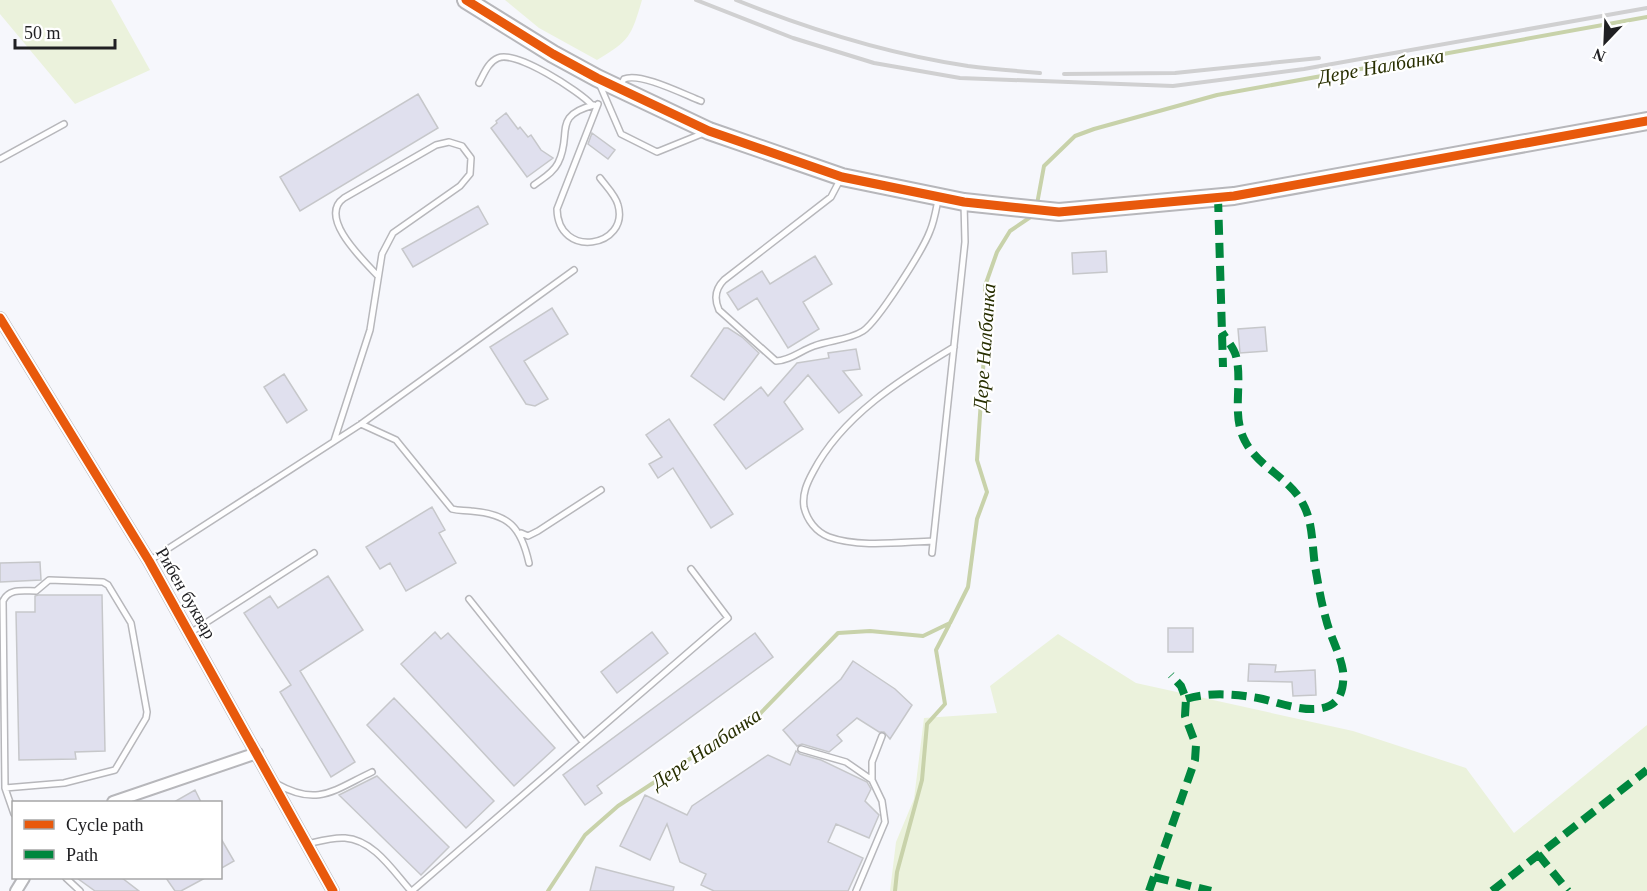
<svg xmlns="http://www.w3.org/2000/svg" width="1647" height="891" font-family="'Times New Roman',serif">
<rect width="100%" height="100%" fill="#f6f7fc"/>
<path fill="#ebf2dc" d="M0 0H111L150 70 75 104 0 14Z
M505 0H642C631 37 630 40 597 60L539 28Z
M1058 634 1136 683 1353 731 1466 768 1514 833 1647 725V891H890L896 842 914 799 924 718 997 713 990 686Z"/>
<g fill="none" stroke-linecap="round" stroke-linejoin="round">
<path stroke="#c8d2aa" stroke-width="4" d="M1037 204 1044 166 1075 136 1094 129 1217 95 1647 17
M548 891 585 835 618 806 714 743 754 720 838 633 870 631 923 636 950 623 968 587 977 519 987 492 977 460 986 325 985 286 997 252 1010 231 1035 214
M895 891 897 872 922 780 927 724 945 704 936 650 949 625"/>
</g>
<path fill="#e0e0ee" stroke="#c6c7ca" stroke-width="1.5" d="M418 94 438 128 300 211 280 177Z
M506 113 518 129 520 127 528 137 531 135 541 150 553 158 527 177 491 128 497 123 496 121Z
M592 133 615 150 608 159 588 144Z
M478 206 488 224 413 267 402 249Z
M1106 251 1107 272 1073 274 1072 253Z
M815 256 832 284 803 302 819 329 788 348 757 298 738 310 727 293 762 271 770 284Z
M552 308 568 334 524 361 548 399 535 406 526 404 490 347Z
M1265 327 1267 351 1240 353 1238 329Z
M724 328H728L742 337 759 353 724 400 691 376Z
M856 349 860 369 843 371 862 395 839 413 808 375 784 402 803 429 746 469 714 425 761 387 768 396 797 363 829 358 828 353Z
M284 374 307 410 287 423 264 387Z
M669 419 733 514 711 528 673 468 658 478 649 464 662 457 646 435Z
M432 507 445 530 439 533 456 563 406 591 390 563 380 569 366 547Z
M40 562 41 580 0 582V563Z
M328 576 363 630 300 671 355 762 331 777 280 692 291 685 244 613 270 596 278 608Z
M38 595H102L105 751 75 752 76 759 19 760 16 612H35V596Z
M1168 628H1193V652H1168Z
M435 632 441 639 448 633 555 748 514 786 401 664Z
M652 632 668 653 617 693 601 672Z
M755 633 773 657 597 786 602 793 585 805 563 775Z
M853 661 895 689 912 705 890 739 884 732H879L857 718 837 735 842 741 829 752 802 744 797 746 783 730 841 679Z
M1249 664 1276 665 1275 672 1315 670 1316 695 1293 696 1292 682 1248 681Z
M394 698 494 801 466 828 367 725Z
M796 751 800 754 821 760 867 782 871 789 865 801 879 815 869 838 836 824 828 842 863 858 848 891H714L701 885 706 874 680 862 667 824 650 860 620 846 645 795 687 815 692 806 768 755 790 765Z
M377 776 449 847 421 875 339 795Z
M195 790 201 802H174Z
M220 837 234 861 220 869Z
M596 867 674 887 673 891H590Z
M77 878H122L139 891H95Z
M166 878H205L181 891H175Z"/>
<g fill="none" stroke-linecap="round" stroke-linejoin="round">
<defs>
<path id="lane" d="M479 83C484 74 488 62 498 58 516 50 579 91 592 105
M599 83 621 134 657 152 704 133
M620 87 624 79C640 72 683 94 701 101
M598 104 557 209C558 260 630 247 618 205 616 196 606 186 600 178
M0 159 64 124
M841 178 831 197 724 280C715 289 714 299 719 310L776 361C789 361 802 350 814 346 830 340 849 340 863 331 878 321 923 250 930 231 934 222 936 210 938 200
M534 185C543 178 553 173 558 163 573 134 551 116 594 105
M361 424 396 440 452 509C459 511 464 510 471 511 509 514 521 527 529 563
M334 441 370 330 382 254 393 233 460 186 470 174 471 158 462 146 449 142 436 145 344 198C317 217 364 261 378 276
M521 533 528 536 538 531 601 490
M933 541C902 542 859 548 829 537 816 532 807 520 804 507 802 494 807 483 813 472 842 416 901 379 954 347
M932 553 965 242 964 203
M149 561 361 424 574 270
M469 599 583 742
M190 633 314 553
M801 749 846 762 872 780
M277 784C318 807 334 790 372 772
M5 788 64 783 115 770 146 718 147 712 131 623 108 585 103 582 49 580 36 591C23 591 9 588 3 601L5 788 14 814
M307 844C320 841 333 837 345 838 374 840 393 871 411 891
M66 878 80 891
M412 891 728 618 691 569
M856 891 885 822 882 801 872 780V762L882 736"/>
<path id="street" d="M0 318 149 561 333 891
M113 802 257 753
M16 891 24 878"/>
<path id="secondary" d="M466 0 553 54 597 78 709 131 842 177 964 202 1059 212 1234 196 1647 121"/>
</defs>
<use href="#lane" stroke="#b7b7bb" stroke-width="8"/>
<use href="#street" stroke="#b7b7bb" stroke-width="14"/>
<use href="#secondary" stroke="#b7b7bb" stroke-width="20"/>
<use href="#lane" stroke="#fefeff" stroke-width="5"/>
<use href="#street" stroke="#fefeff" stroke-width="10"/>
<use href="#secondary" stroke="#fefeff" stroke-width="16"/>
<path stroke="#d0d0d1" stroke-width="4" d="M696 0 793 38 874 63 960 78 1173 86 1304 69 1647 8
M736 0C811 30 888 54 968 66 992 69 1016 71 1040 73
M1064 74 1175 73 1319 58"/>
<path stroke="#00873e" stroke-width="8" stroke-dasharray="15 8" stroke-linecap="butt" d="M1218 197 1223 367
M1186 699C1209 692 1234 694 1258 698 1279 702 1318 719 1336 701 1343 694 1344 680 1343 671 1340 653 1330 636 1326 619 1321 602 1318 583 1315 566 1312 545 1313 522 1303 504 1290 478 1258 467 1245 441 1231 415 1243 383 1236 356 1234 348 1226 339 1222 332
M1538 854 1568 891
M1154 877 1211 891
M1149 891 1195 760 1196 745 1185 716 1186 699 1181 686 1171 675
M1492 891 1647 770"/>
<defs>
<path id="cycleway" d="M466 0 553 54 597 78 709 131 842 177 964 202 1059 212 1234 196 1647 121
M0 318 149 561 333 891"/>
</defs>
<use href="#cycleway" stroke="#fff" stroke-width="13"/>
<use href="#cycleway" stroke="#e8590c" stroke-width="9"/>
</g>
<g text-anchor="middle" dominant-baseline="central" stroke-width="4.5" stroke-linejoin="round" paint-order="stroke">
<g font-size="18" fill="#202023" stroke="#fff">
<text transform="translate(186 593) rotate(60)">Рибен буквар</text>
</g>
<g font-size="20" font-style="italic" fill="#282f01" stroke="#fff">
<text transform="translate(1381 66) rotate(-10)">Дере Налбанка</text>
<text transform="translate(984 347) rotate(-86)">Дере Налбанка</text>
<text transform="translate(706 748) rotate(-34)">Дере Налбанка</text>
</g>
</g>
<rect x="12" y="801" width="210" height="78" fill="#ffffff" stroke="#a6a6a7" stroke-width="1.5"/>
<rect x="24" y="820" width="30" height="9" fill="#e8590c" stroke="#a6a6a7" stroke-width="1.5"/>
<text x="66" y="831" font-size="18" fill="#202023">Cycle path</text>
<rect x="24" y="850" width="30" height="9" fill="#00873e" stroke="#a6a6a7" stroke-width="1.5"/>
<text x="66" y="861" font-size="18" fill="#202023">Path</text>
<g transform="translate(1605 42) rotate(203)" stroke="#ffffff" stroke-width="4.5" paint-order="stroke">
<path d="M0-4.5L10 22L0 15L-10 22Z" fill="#202023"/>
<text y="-9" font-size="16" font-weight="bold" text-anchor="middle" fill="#202023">N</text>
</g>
<path d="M15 39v9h100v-9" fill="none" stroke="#202023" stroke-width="3"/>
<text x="24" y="39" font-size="18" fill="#202023" stroke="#ffffff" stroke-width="4.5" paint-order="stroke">50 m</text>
</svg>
